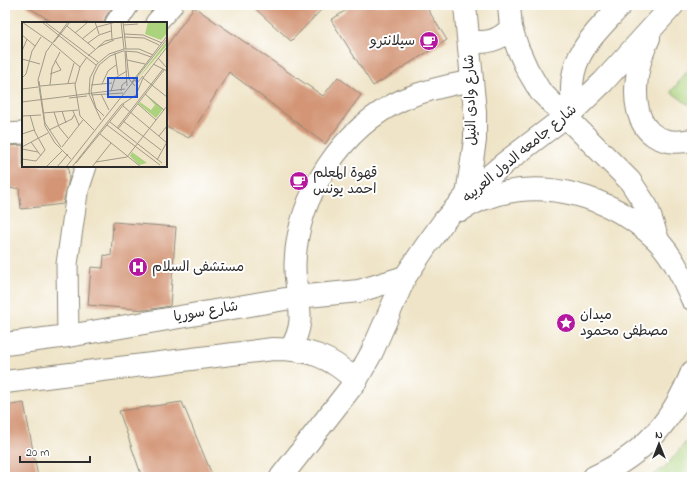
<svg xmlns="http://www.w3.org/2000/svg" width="697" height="482" font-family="'Indie Flower','Playpen Sans Arabic',sans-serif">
<rect width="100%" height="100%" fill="#fff"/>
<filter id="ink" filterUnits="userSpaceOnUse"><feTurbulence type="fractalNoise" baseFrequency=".025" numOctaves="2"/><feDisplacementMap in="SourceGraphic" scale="8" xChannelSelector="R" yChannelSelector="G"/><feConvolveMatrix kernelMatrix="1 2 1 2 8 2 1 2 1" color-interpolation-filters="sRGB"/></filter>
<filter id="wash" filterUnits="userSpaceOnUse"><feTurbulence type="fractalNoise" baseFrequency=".012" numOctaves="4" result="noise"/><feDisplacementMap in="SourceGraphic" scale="16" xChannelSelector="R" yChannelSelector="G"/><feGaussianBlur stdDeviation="0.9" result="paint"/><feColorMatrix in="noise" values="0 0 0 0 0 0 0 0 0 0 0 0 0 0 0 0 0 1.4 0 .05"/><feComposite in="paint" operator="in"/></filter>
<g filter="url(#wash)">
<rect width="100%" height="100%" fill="#efe4c7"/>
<path fill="#abd27d" stroke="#6b7e54" d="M692 65V107L671 92Z
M692 435V477H651L666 466Z"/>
<g id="blocks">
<path fill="#d39576" d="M25 5H114L106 16 104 23H54Z
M251 5H326L291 41Z
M354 5H425L447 40 373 86 331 20Z
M194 7 323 96 338 77 361 95 325 144 229 72 189 138 166 127V47Z
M23 145V166H68L69 179 63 204 21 209 19 188 5 189V146Z
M113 222 176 227 170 306 146 310 88 305 91 267 103 268 104 255 111 256Z
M182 402 213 477H142L119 411Z
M24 403 38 477H5V406Z"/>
</g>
</g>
<g filter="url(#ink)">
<use href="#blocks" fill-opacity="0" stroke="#8d8879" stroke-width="1"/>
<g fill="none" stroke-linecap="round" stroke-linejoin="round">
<defs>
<path id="street" d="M116 23 128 5
M156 23 172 5
M5 134 23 133
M68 336 67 264 77 193 86 166
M290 349C310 317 294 298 295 264 297 196 342 127 404 99 426 90 448 85 471 81"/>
<path id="secondary" d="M465 5 475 112V140L467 195
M509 5 511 28 518 49 527 69 540 91 630 181 647 207 658 240
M469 41C486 44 499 41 511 28
M574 110C564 60 590 39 621 5
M5 344 68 336 297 297 359 291 405 277
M5 382 273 349C309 349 330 356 356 381"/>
<path id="primary" d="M649 38C628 79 626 154 692 140
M461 210C468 206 475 202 483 199 543 176 611 196 657 240 673 256 683 278 692 299
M281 477 356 381 372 352 405 277 426 246 444 221 467 195 506 162 574 110 603 82 673 5
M594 477C643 455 672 422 692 372"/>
</defs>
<use href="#street" stroke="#8d8879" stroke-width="23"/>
<use href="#secondary" stroke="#8d8879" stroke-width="24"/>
<use href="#primary" stroke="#8d8879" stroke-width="24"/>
<use href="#street" stroke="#fff" stroke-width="21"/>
<use href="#secondary" stroke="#fff" stroke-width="22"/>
<use href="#primary" stroke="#fff" stroke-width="22"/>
</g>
</g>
<defs>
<symbol id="cafe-disc" viewBox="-11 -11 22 22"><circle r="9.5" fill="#b5179e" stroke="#fff"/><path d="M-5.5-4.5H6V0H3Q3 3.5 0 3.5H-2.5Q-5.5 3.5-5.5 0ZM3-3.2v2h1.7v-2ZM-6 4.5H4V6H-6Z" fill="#fff"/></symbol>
<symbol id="hospital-disc" viewBox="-11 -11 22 22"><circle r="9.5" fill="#b5179e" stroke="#fff"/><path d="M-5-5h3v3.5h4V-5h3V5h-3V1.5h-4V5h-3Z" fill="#fff"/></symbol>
<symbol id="sight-disc" viewBox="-11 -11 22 22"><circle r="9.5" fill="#b5179e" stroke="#fff"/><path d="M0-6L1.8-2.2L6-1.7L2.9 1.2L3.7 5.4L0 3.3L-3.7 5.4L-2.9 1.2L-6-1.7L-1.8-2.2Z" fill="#fff"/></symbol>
</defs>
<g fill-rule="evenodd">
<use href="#cafe-disc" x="418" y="30" width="22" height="22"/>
<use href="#cafe-disc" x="288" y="170" width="22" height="22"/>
<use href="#hospital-disc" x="127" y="256" width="22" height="22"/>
<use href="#sight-disc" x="555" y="312" width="22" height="22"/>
</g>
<g text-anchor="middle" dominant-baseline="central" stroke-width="4" stroke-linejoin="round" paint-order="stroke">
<g font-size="14" fill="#2b2b2b" stroke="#fff" text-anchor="start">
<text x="415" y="41" text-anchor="end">سيلانترو</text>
<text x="313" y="173">قهوة المعلم<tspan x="313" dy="16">احمد يونس</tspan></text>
<text x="152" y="267">مستشفى السلام</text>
<text x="580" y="315">ميدان<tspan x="580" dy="16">مصطفى محمود</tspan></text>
</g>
<g font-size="14" fill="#2b2b2b" stroke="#fff">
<text transform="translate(471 100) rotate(-92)">شارع وادى النيل</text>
<text transform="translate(520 154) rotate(-40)">شارع جامعه الدول العربيه</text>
<text transform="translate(206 312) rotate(-10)">شارع سوريا</text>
</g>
</g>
<g transform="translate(22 22)">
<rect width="145" height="145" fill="#efe4c7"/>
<path d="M126 0H145V11L139 18 123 12ZM145 19V23L114 59ZM124 73 141 87 134 96 117 82 118 80 129 88 133 83ZM110 130 125 141 117 143 108 134Z" fill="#abd27d"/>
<path fill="none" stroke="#a19a89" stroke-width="1" d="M0 0 30 21M20 0 74 43M23 0 76 40M46 0 24 30 16 58 23 104 33 121 49 137M73 0 77 12M99 0 102 27M101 0 104 27M89 1 90 17M101 3 116 2M45 4 73 27M53 11 66 0M102 12 121 13 140 21M0 13 13 24M102 15 122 16 137 23M60 17 75 5 94 0M32 20 48 0M66 21 77 13 89 9M31 22 58 45M76 25 92 18M0 29 5 17M103 29 105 64M104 29 107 57 113 64M93 31 96 53M66 34 83 19 101 15M65 35 58 45 53 63 58 94 72 108M136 36 145 46M0 37 18 42M105 38 123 42M131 42 145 49M28 52 39 48 33 38M0 56 4 52 10 29 19 15M121 56 145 75M113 58 115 61 121 54M17 59 23 101 39 125M110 60 145 14M46 61 52 41M80 62 86 49 94 43M28 63 30 46 38 30M69 63 90 61M18 64 53 61M0 67 16 65M89 69 93 56 105 49M99 69 100 63 105 59M79 72 87 88M123 72 142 88M69 73 101 71M47 76 65 74M0 80 103 67M116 82 134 98M101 84 145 121M40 89 44 101M51 89 57 103M32 90 37 105 46 116M21 91 56 88M0 94 19 93M82 94 74 86 69 69 72 53 77 43 88 34 101 29 115 30 129 35M79 98 67 72 68 56 75 42 87 32 102 27H117L131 33M101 99 139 128M88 100 140 141M85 103 138 143M95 106 141 47M96 107 142 48M27 108 50 97 52 93M0 112 12 108M78 112 119 145M137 114 145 104M9 120 19 134M0 125 26 111M40 125 61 98M0 127 16 130M0 137 14 139 23 128 13 110 8 93M135 138 145 120M74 140 105 135 145 84M54 141 102 82M24 145 41 128M35 145 46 132M44 145 145 17M50 145 99 83 114 73 121 56 145 25M70 145 89 121"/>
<path fill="#1d4ed8" fill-opacity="0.15" stroke="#1d4ed8" stroke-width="2" d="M86 56H115V75H86Z"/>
<rect width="145" height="145" fill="none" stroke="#2b2b2b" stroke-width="2"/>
</g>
<rect width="697" height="482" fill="none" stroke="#fff" stroke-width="20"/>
<g transform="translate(659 444)" stroke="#ffffff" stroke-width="3" paint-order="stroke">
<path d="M0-3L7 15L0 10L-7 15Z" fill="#2b2b2b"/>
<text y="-6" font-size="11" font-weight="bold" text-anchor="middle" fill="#2b2b2b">N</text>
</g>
<path d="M20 456v6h70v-6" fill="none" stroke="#2b2b2b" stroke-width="2"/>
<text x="26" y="456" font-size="12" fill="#2b2b2b" stroke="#ffffff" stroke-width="3" paint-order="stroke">20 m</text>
</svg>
